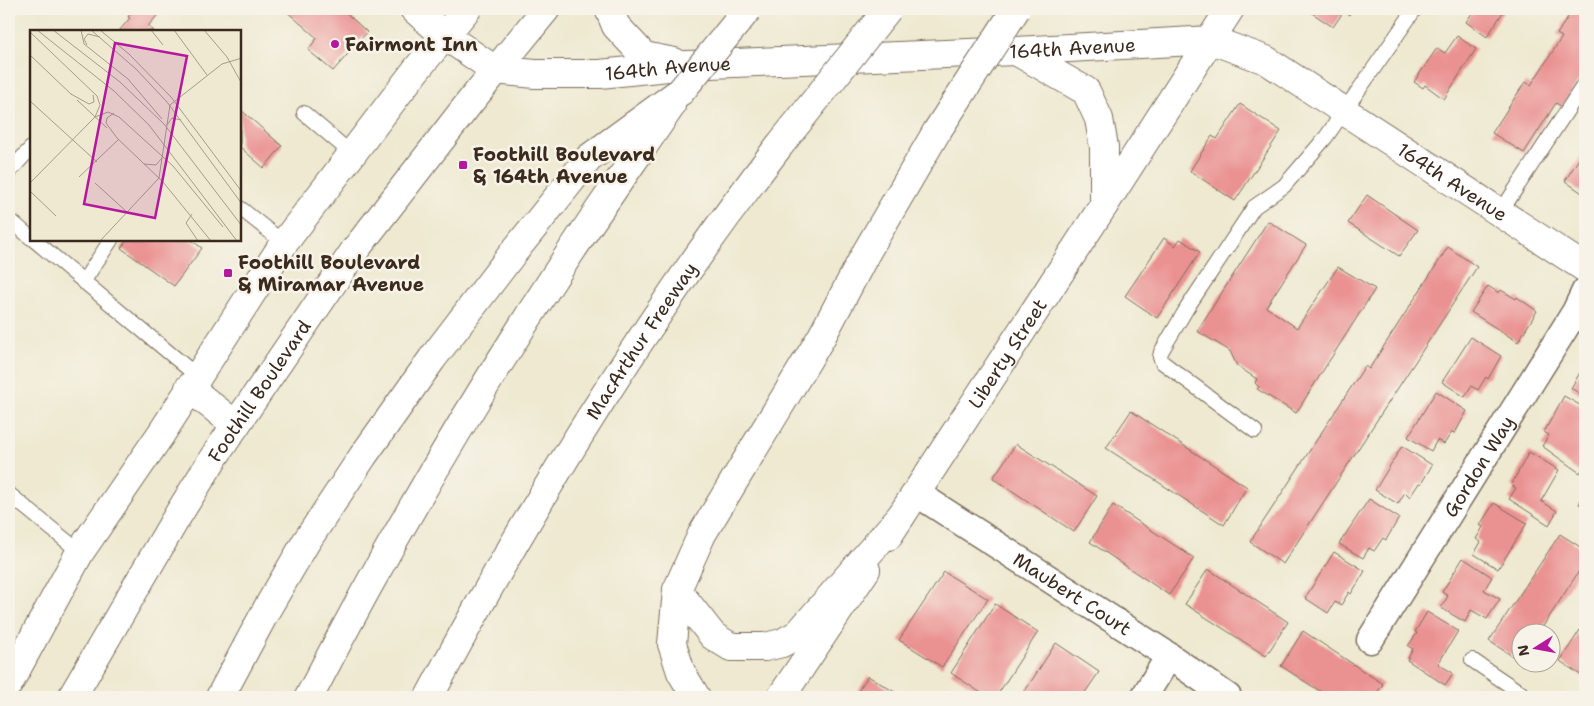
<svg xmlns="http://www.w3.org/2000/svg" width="1594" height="706" font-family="'Shantell Sans',sans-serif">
<rect width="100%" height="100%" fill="#f7f3e8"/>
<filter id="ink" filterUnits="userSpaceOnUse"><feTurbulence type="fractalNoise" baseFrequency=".02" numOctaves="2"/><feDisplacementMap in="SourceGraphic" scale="10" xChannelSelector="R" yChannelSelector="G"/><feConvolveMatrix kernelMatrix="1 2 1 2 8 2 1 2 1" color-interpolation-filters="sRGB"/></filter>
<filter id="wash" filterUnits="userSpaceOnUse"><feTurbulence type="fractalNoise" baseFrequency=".0096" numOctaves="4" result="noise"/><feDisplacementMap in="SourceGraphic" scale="20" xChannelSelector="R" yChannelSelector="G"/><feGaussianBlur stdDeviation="1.12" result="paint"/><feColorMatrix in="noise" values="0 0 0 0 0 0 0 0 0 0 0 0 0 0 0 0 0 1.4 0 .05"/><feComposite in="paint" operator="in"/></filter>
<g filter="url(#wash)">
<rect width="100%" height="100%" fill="#eee9d0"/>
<g id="blocks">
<path fill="#ea9191" d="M134 9H163L148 26 154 31H119L130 18 128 17Z
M284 9H336L340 12 342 9 367 32 333 71 308 50 317 38Z
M1306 9H1353L1349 15 1344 11 1333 27Z
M1475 9H1505L1487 37 1466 22Z
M1573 9H1585V70L1562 107 1556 103 1524 153 1492 133 1525 82 1531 85 1562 37 1557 34Z
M1457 36 1476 49 1444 99 1425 85 1423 88 1414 82 1437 48 1445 53Z
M1240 104 1281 131 1235 201 1190 171 1212 136 1217 139Z
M240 109 282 146 264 168 240 147Z
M1585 149V195L1565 181Z
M1367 195 1418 230 1399 256 1348 223Z
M1268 221 1306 245 1266 307 1297 328 1338 267 1375 289 1296 413 1257 389 1259 387 1255 383 1257 379 1237 366 1230 351 1197 331Z
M1164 238 1175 246 1180 239 1200 252 1157 318 1125 296Z
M127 240H191L202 248 174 286 121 248Z
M1448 247 1477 267 1283 564 1250 542 1365 366 1369 369Z
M1488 286 1499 293 1501 290 1516 299 1517 297 1537 311 1518 342 1471 312Z
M1471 337 1501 356 1488 379 1486 377 1478 390 1471 386 1465 397 1442 382Z
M1585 364V397L1571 388Z
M1436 391 1467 411 1455 433 1452 432 1444 444 1437 440 1431 451 1408 437Z
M1564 396 1585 408V430L1583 434 1585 435V465L1580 473 1542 446 1549 435 1544 432Z
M1131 411 1247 487 1224 525 1106 448Z
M1016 444 1097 496 1074 532 993 478Z
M1402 446 1432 465 1421 484 1419 483 1410 497 1405 492 1398 504 1375 490Z
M1529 452 1559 470 1541 501 1557 511 1549 525 1509 499 1516 488 1511 485Z
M1585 494V508L1579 504Z
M1369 499 1399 518 1386 540 1383 538 1374 551 1369 548 1363 558 1339 544Z
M1494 503 1527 523 1498 569 1474 554 1481 542 1476 539 1483 527 1480 525Z
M1113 505 1194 558 1169 595 1090 542Z
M1560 534 1585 550V562L1538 634H1522L1520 661 1489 641Z
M1334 552 1365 571 1351 594 1349 592 1341 605 1335 602 1328 613 1305 598Z
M1463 558 1492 577 1484 590 1500 599 1487 619 1471 610 1465 622 1441 608 1448 596 1442 592Z
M1208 569 1288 622 1266 656 1185 604Z
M944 572 988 599 942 667 899 640Z
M995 604 1038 632 996 697H987L951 673Z
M1427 612 1458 631 1438 664 1453 673 1445 685 1407 660 1413 649 1408 646 1417 633 1415 632Z
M1580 630 1585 634V678L1560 661Z
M1303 631 1383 684 1374 697H1329L1281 666Z
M1056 643 1099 672 1082 697H1021Z
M868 676 903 697H854Z"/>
</g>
</g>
<g filter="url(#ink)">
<use href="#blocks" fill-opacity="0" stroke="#7a6d5c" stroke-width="1"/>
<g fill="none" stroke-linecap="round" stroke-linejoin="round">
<defs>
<path id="lane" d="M304 113 352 154
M9 172 31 148
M240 208 284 243
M1500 213 1585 83
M9 219 31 238
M34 240 197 376
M83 282 111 240
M1255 431 1162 362 1160 357 1161 352 1187 308 1254 207 1284 186 1326 137 1415 9
M9 494 80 552
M1472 660 1527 697"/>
<g id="street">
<path id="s1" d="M916 493 1169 656 1228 697"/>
<path id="s2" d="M1370 640 1575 312 1585 291"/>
<path d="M1144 697 1169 656"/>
</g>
<g id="secondary">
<path id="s3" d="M414 9 444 35 495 70 535 74H600L687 65 1016 51 1211 40 1266 60 1585 268"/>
<path d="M609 9 616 26 644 56 674 62"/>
<path d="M1016 51 1086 91 1099 119 1104 147V205"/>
<path d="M189 388 236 425"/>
<path id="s4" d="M888 536 1104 205 1230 9"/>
<path d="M9 683 80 552 161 434 284 243 416 70 467 9"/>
<path id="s5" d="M72 697 178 515 214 457 355 250 470 102 546 9"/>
<path d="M781 697 866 570"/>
</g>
<g id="highway">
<path d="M677 590 713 636 731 647H765L782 643 798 634 901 516"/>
<path d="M220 697 268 607 306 542 363 456 432 359 513 253 589 158 681 91"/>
<path d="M309 697C382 556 462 418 549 285 588 224 630 166 671 106"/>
<path id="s6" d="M429 697C531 505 646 319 779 146"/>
<path d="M696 697 681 672 672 644 677 590 702 534 822 336 867 251 937 131"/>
</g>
</defs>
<use href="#lane" stroke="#7a6d5c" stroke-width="16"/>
<use href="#street" stroke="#7a6d5c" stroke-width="29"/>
<use href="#secondary" stroke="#7a6d5c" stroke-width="30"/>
<use href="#highway" stroke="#7a6d5c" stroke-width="30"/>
<use href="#lane" stroke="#fff" stroke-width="14"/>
<use href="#street" stroke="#fff" stroke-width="26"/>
<use href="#secondary" stroke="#fff" stroke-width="28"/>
<use href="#highway" stroke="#fff" stroke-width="28"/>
<defs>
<path id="highway-bridge" d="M681 91 748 9
M937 131 1016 9
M779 146 888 9"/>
</defs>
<use href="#highway-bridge" stroke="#7a6d5c" stroke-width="30" stroke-linecap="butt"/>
<use href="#highway-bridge" stroke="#fff" stroke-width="28"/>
</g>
</g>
<g fill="#b5179e" stroke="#f7f3e8" stroke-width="2">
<circle cx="335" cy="44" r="5"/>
<rect x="458" y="160" width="10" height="10" rx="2.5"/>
<rect x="223" y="268" width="10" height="10" rx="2.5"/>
</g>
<g text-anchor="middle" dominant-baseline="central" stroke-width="5" stroke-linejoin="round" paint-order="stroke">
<g font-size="19" font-weight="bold" fill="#3b2a1e" stroke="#f7f3e8" text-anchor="start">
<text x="345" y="44">Fairmont Inn</text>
<text x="473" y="154">Foothill Boulevard<tspan x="473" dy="22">&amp; 164th Avenue</tspan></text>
<text x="238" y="262">Foothill Boulevard<tspan x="238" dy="22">&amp; Miramar Avenue</tspan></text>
</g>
<g font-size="19" fill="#3b2a1e" stroke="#f7f3e8">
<text stroke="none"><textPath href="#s3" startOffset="680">164th Avenue</textPath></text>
<text stroke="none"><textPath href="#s3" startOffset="275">164th Avenue</textPath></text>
<text stroke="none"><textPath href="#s3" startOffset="1100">164th Avenue</textPath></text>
<text stroke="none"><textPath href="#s6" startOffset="415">MacArthur Freeway</textPath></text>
<text stroke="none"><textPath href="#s4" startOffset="218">Liberty Street</textPath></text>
<text stroke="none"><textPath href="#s5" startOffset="359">Foothill Boulevard</textPath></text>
<text stroke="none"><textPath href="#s2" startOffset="205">Gordon Way</textPath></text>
<text stroke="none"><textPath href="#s1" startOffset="186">Maubert Court</textPath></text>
</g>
</g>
<g transform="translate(30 30)">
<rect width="211" height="211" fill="#eee9d0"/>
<path fill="none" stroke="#a69d89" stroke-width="1" d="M7 0 84 61 119 95 207 211M23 0 90 52 134 94 212 196M51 0 54 14 98 49 132 89M61 0 106 39 137 72 212 174M70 0 99 24 141 67 212 162M121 0 133 15M144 0 177 45M174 0 197 27 212 54M0 2 67 66 70 75 65 87M57 15 54 9 58 4 70 7M0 25 42 65M41 64 59 74 64 72 63 65M47 70 77 98M0 71 67 132M84 83 77 88 76 93 87 108M65 87 78 82 89 87 143 136 193 197M137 95 142 88 151 90M87 108 133 152 181 211M114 134 126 135 132 128M49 147 89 109M0 153 65 87M65 153 97 182M0 161 26 186M162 184 156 193 168 211M70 211 129 148 140 75 192 34 212 28"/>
<path fill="#b5179e" fill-opacity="0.15" stroke="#b5179e" stroke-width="2.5" d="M85 13 157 26 125 188 54 174Z"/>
<rect width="211" height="211" fill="none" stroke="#3b2a1e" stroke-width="2.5"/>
</g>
<rect width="1594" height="706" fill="none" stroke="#f7f3e8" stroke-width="30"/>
<g transform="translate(1536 648) rotate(259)"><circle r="24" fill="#f7f3e8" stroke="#aca397"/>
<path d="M0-4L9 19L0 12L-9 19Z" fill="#b5179e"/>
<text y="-8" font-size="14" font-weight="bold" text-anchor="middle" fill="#3b2a1e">N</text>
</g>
</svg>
